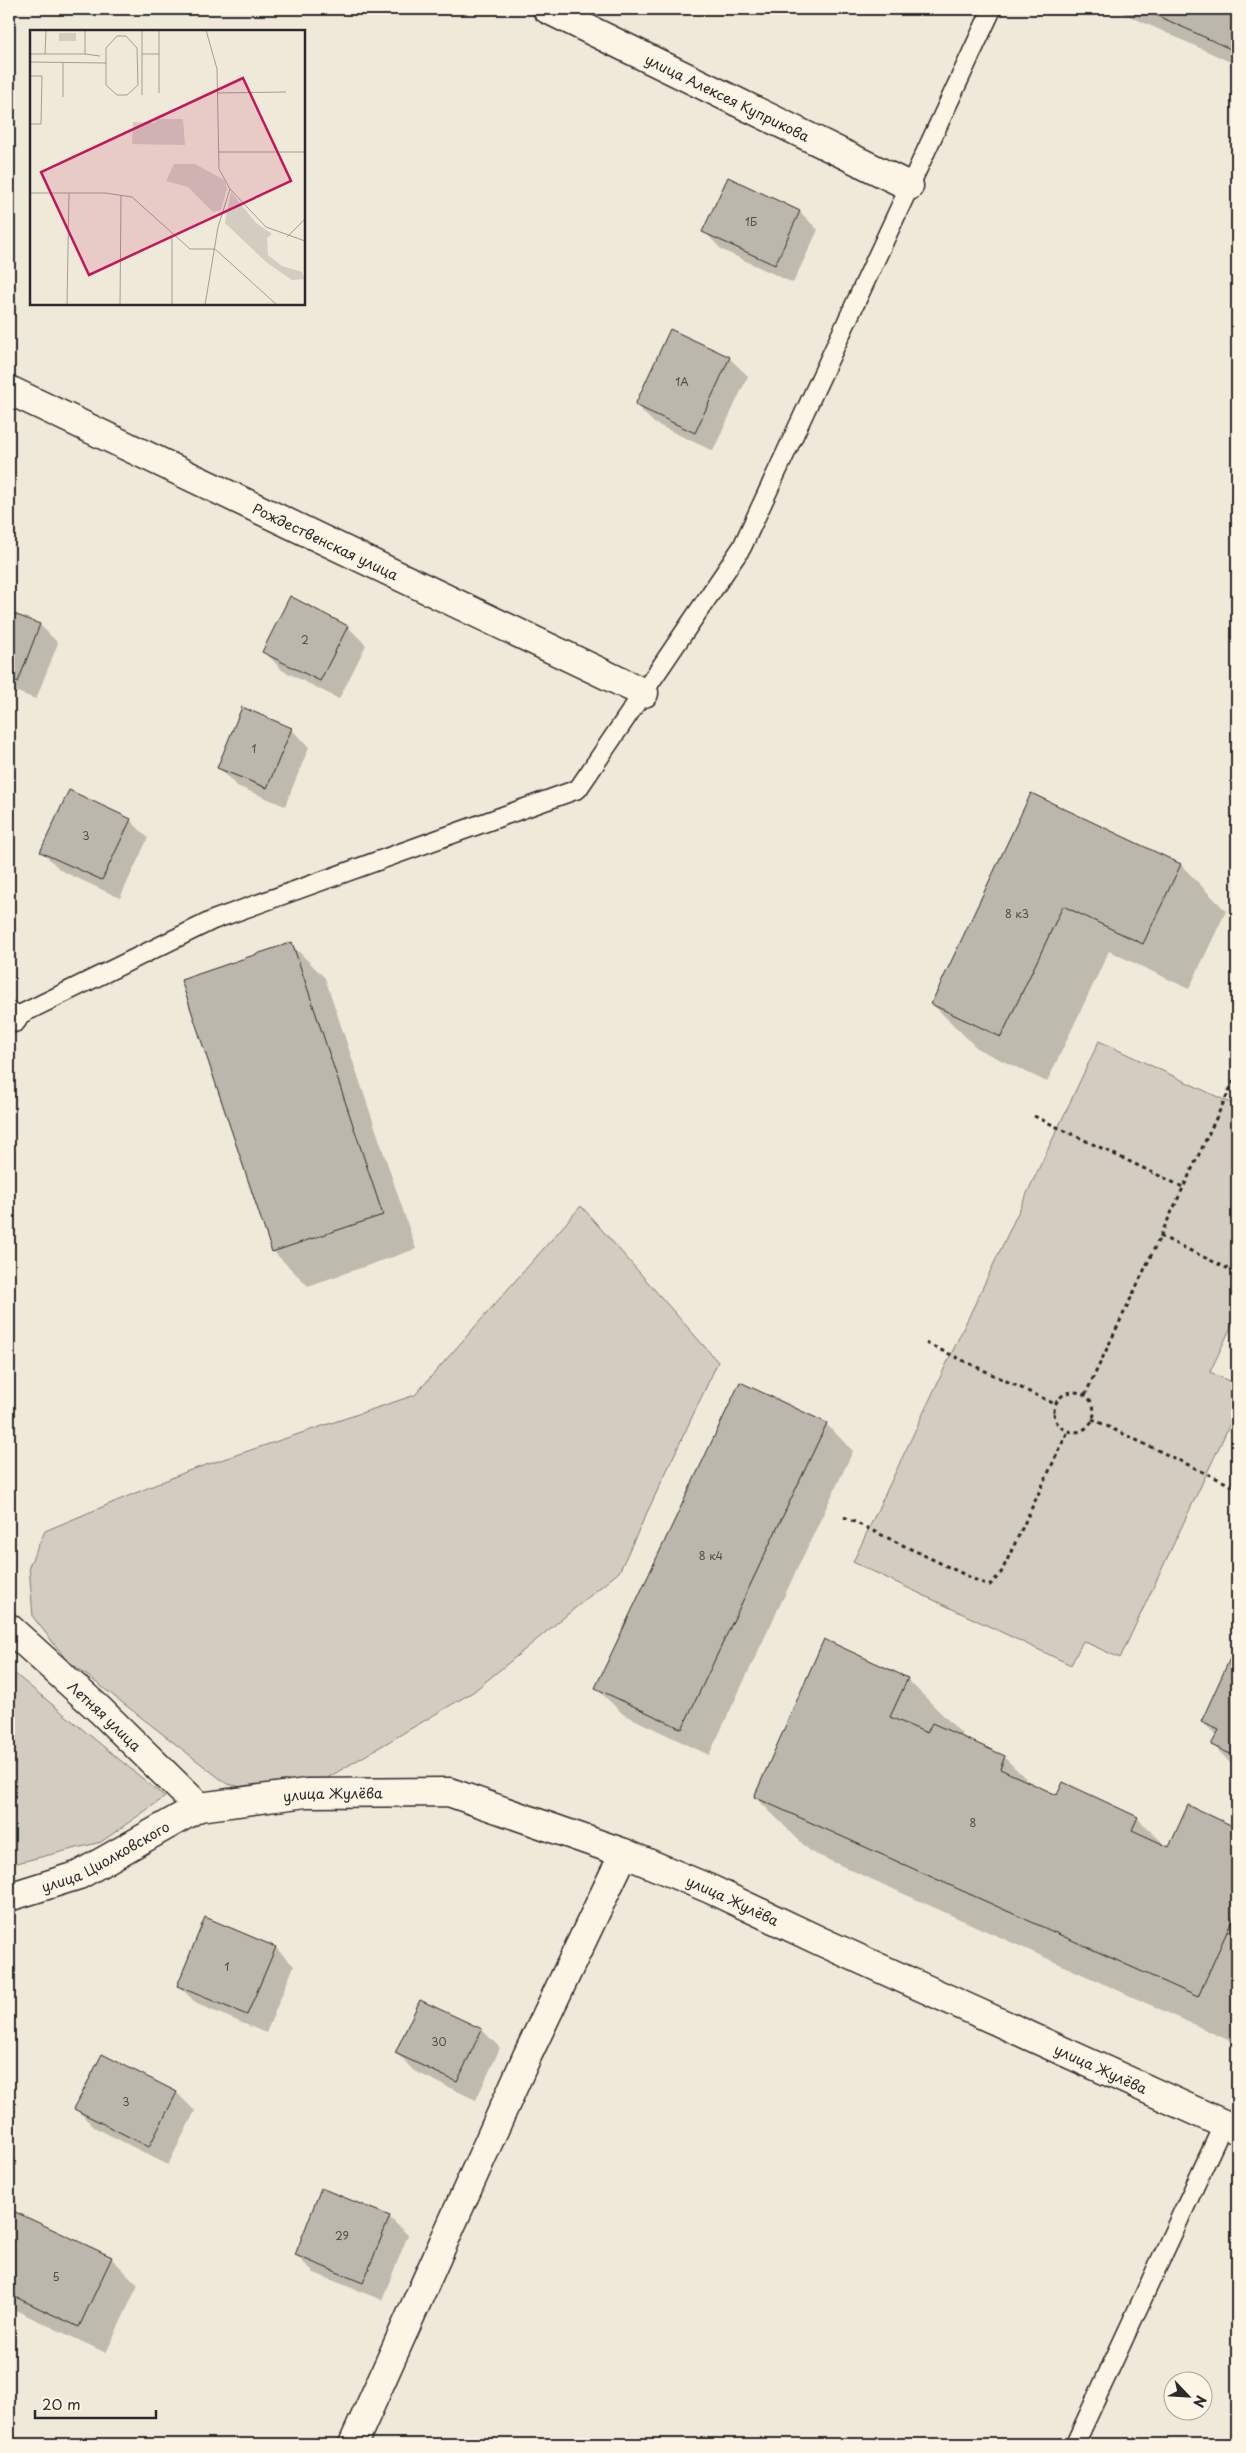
<svg xmlns="http://www.w3.org/2000/svg" width="1246" height="2453" font-family="'Playpen Sans',sans-serif">
<rect width="100%" height="100%" fill="#efe9da"/>
<filter id="ink" filterUnits="userSpaceOnUse"><feTurbulence type="fractalNoise" baseFrequency=".02" numOctaves="2"/><feDisplacementMap in="SourceGraphic" scale="10" xChannelSelector="R" yChannelSelector="G"/><feConvolveMatrix kernelMatrix="1 2 1 2 8 2 1 2 1" color-interpolation-filters="sRGB"/></filter>
<g filter="url(#ink)">
<path fill="#d2cdc0" stroke="#7e7c76" d="M1099 1041 1237 1106V1314L1210 1372 1237 1385V1409L1120 1658 1083 1641 1071 1665 853 1562Z
M581 1206 718 1362 619 1572 473 1692 317 1784 276 1794 227 1784 66 1659 33 1617 29 1566 45 1531 188 1471 415 1395Z
M9 1669 165 1797 101 1842 9 1865Z"/>
<path fill="#0003" d="M1114 9H1237V65Z
M728 179 800 212 818 230 793 283 722 250 704 231Z
M729 358 748 376 713 451 654 423 636 405Z
M291 598 348 627 366 645 339 699 282 670 264 651Z
M9 613 40 625 58 643 36 699 9 689Z
M291 729 309 747 285 806 237 786 218 767Z
M1031 794 1181 865 1226 911 1189 989 1109 951 1047 1082 978 1049 932 1004Z
M130 820 148 838 120 898 60 870 42 851Z
M291 944 325 978 416 1249 308 1286 274 1252 183 981Z
M826 1424 853 1451 709 1755 623 1714 596 1688Z
M1237 1646V1770L1213 1745 1217 1736 1203 1722Z
M907 1679 962 1734 961 1737 1004 1757 1032 1785 1058 1797 1137 1818 1166 1846 1170 1848 1188 1807 1237 1830V2044L811 1852 755 1797Z
M276 1948 294 1966 266 2033 197 2004 179 1986Z
M420 2001 482 2030 500 2048 476 2100 414 2071 396 2053Z
M103 2055 177 2093 195 2111 168 2165 94 2127 76 2109Z
M9 2059 15 2098 9 2099Z
M9 2210 111 2258 138 2285 106 2353 9 2307Z
M389 2217 408 2235 382 2300 314 2273 296 2255Z"/>
<path fill="#bcb7ac" stroke="#2b2b2b" d="M1143 9H1237V52Z
M728 177 800 211 775 265 702 232Z
M670 329 730 357 695 433 635 405Z
M290 596 348 626 320 681 262 652Z
M9 612 40 624 18 682 9 678Z
M242 707 292 728 267 788 217 768Z
M69 790 131 819 102 880 40 852Z
M1031 793 1181 864 1143 944 1063 906 1001 1037 931 1004Z
M292 942 383 1215 272 1252 181 980Z
M740 1382 827 1423 682 1729 595 1688Z
M824 1639 908 1678 890 1717 927 1733 932 1723 1005 1756 1000 1769 1057 1795 1063 1782 1138 1817 1132 1830 1169 1847 1188 1805 1237 1828V1909L1198 1997 754 1797Z
M1237 1643V1757L1211 1745 1219 1730 1201 1722Z
M205 1917 276 1947 247 2015 177 1986Z
M420 2000 482 2029 457 2082 395 2053Z
M102 2054 177 2092 149 2147 74 2109Z
M321 2188 390 2216 363 2283 295 2255Z
M9 2209 112 2257 79 2327 9 2294Z"/>
<g fill="none" stroke-linecap="round" stroke-linejoin="round">
<defs>
<path id="lane" d="M9 1020 213 920 578 789 742 547 992 9
M1075 2444 1224 2123"/>
<g id="street">
<path id="s1" d="M547 9 909 186"/>
<path id="s2" d="M9 390 644 693"/>
<path d="M9 1016 13 1018"/>
<path id="s3" d="M9 1628 100 1710 199 1807"/>
<path id="s4" d="M9 1897 79 1875 199 1807 306 1793 449 1792 624 1853 710 1889 820 1941 1237 2130"/>
<path d="M353 2444 528 2054 624 1853"/>
</g>
</defs>
<use href="#lane" stroke="#2b2b2b" stroke-width="21"/>
<use href="#street" stroke="#2b2b2b" stroke-width="31"/>
<path stroke="#2b2b2b" stroke-width="3" stroke-dasharray="4 4" stroke-linecap="butt" d="M1034 1116 1183 1187
M1160 1236 1237 1273
M926 1343 1055 1404
M1054 1412a20 20 0 1 1 40 0a20 20 0 1 1-40 0Z
M1085 1395 1237 1074
M1092 1419 1237 1488
M844 1517 980 1582 990 1585 1001 1573 1068 1431"/>
<use href="#lane" stroke="#fcf5e5" stroke-width="18"/>
<use href="#street" stroke="#fcf5e5" stroke-width="28"/>
</g>
</g>
<g text-anchor="middle" dominant-baseline="central" stroke-width="4.5" stroke-linejoin="round" paint-order="stroke">
<g font-size="11" fill="#4f4e4b">
<text x="751" y="221">1Б</text>
<text x="682" y="381">1А</text>
<text x="305" y="639">2</text>
<text x="254" y="748">1</text>
<text x="86" y="835">3</text>
<text x="1017" y="913">8 к3</text>
<text x="711" y="1555">8 к4</text>
<text x="973" y="1822">8</text>
<text x="227" y="1966">1</text>
<text x="439" y="2041">30</text>
<text x="126" y="2101">3</text>
<text x="342" y="2235">29</text>
<text x="56" y="2276">5</text>
</g>
<g font-size="14" fill="#2b2b2b" stroke="#fcf5e5">
<text stroke="none"><textPath href="#s1" startOffset="201">улица Алексея Куприкова</textPath></text>
<text stroke="none"><textPath href="#s2" startOffset="351">Рождественская улица</textPath></text>
<text stroke="none"><textPath href="#s3" startOffset="130">Летняя улица</textPath></text>
<text stroke="none"><textPath href="#s4" startOffset="346">улица Жулёва</textPath></text>
<text stroke="none"><textPath href="#s4" startOffset="105">улица Циолковского</textPath></text>
<text stroke="none"><textPath href="#s4" startOffset="766">улица Жулёва</textPath></text>
<text stroke="none"><textPath href="#s4" startOffset="1171">улица Жулёва</textPath></text>
</g>
</g>
<g transform="translate(30 30)">
<rect width="275" height="275" fill="#efe9da"/>
<path d="M29 3H46V11H29ZM126 89H153L155 115 102 114 103 92 125 93ZM144 134H165L194 150 197 158 191 180 183 182 158 157 136 151ZM201 162 226 193 242 204 237 208 238 225 252 236 272 242 274 249 262 250 236 232 195 193Z" fill="#d2cdc0"/>
<path fill="none" stroke="#a19d94" stroke-width="1" d="M79 0H104M112 0V65M129 0V63M176 0 187 39 189 139 200 159 236 197 275 211M0 24H15L16 0M15 24H55V0M55 24 70 26M112 24H129M0 32 76 33V55L87 65H97L108 55 107 18 96 6H87L76 18V33M0 46H12L11 94H0M187 63 256 62M33 67V33M188 122H275M0 163H75L102 167 160 219H185L247 275M142 205V275M257 207 275 189M37 275 39 163M90 275 91 165M175 275 188 197 200 159"/>
<path fill="#c2185b" fill-opacity="0.15" stroke="#c2185b" stroke-width="2.5" d="M213 48 261 151 59 245 11 142Z"/>
<rect width="275" height="275" fill="none" stroke="#2b2b2b" stroke-width="2.5"/>
</g>
<rect width="1246" height="2453" fill="none" stroke="#fcf5e5" stroke-width="30"/>
<rect x="15" y="15" width="1216" height="2423" fill="none" stroke="#2b2b2b" stroke-width="2" filter="url(#ink)"/>
<g transform="translate(1188 2396) rotate(115)"><circle r="24" fill="#fcf5e5" stroke="#a8a49b"/>
<path d="M0-4L9 19L0 12L-9 19Z" fill="#2b2b2b"/>
<text y="-8" font-size="14" font-weight="bold" text-anchor="middle" fill="#2b2b2b">N</text>
</g>
<path d="M35 2410v8h121v-8" fill="none" stroke="#2b2b2b" stroke-width="2.5"/>
<text x="42" y="2410" font-size="15" fill="#2b2b2b" stroke="#fcf5e5" stroke-width="4" paint-order="stroke">20 m</text>
</svg>
